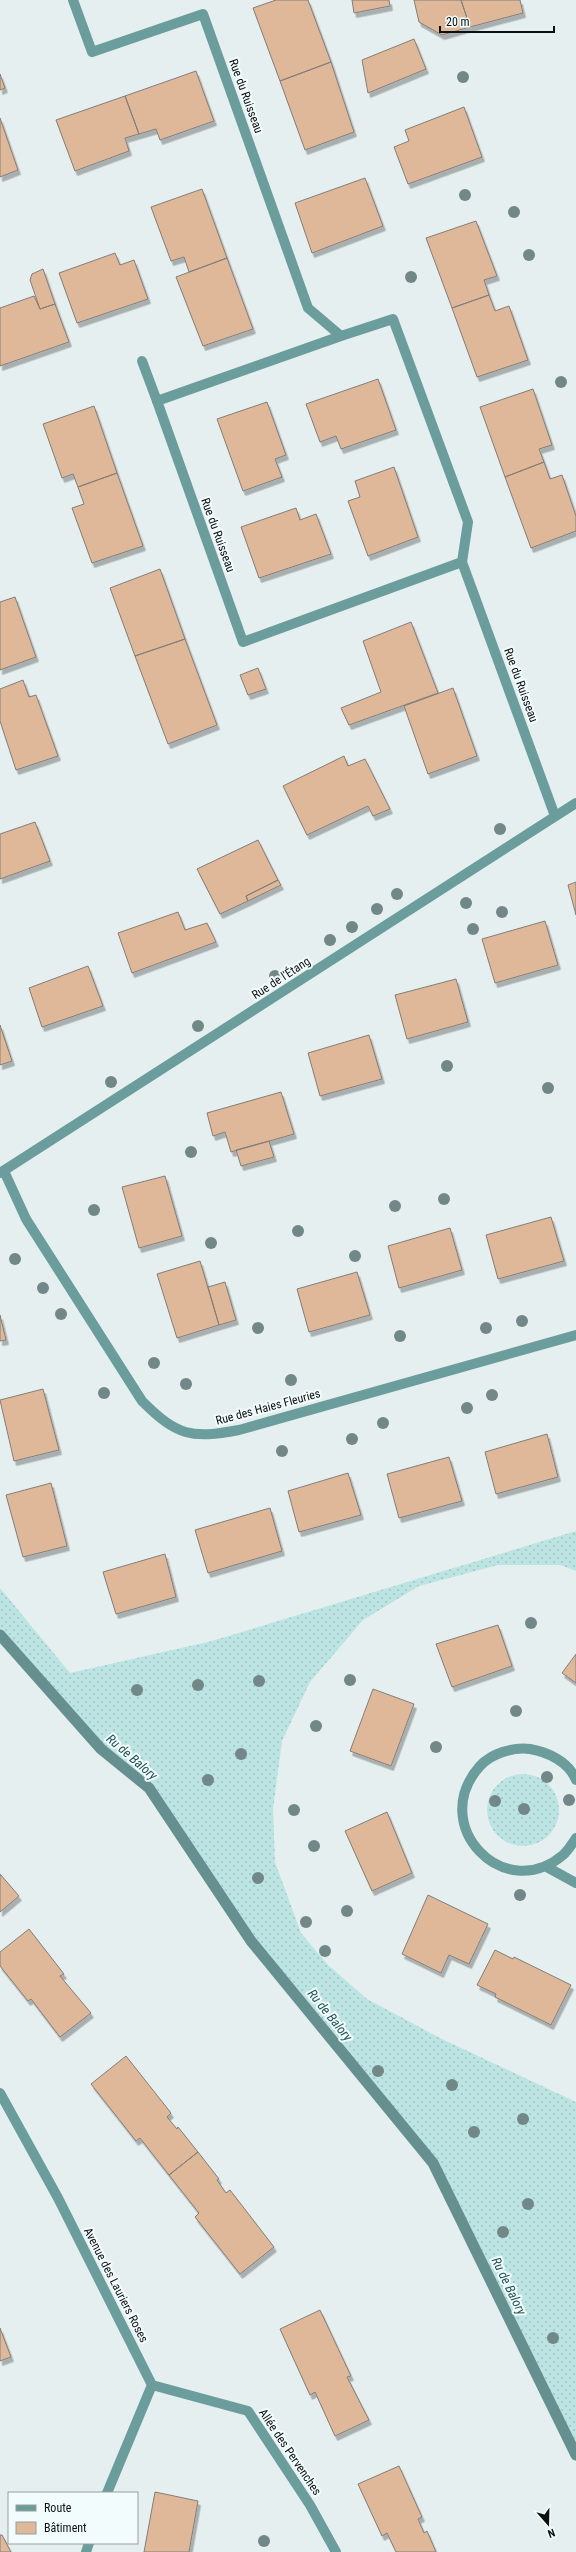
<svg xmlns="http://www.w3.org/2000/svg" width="576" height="2552" font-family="'Roboto Condensed',sans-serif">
<defs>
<pattern id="grass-dots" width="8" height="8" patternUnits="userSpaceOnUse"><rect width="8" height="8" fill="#bce4e3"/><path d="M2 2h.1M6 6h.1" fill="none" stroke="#a0c3c2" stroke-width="1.8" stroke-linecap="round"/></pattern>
<filter id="shadow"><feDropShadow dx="2.5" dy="4.5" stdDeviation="0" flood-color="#0004"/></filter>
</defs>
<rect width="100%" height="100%" fill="#e6efef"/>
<path fill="url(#grass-dots)" d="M576 1531V1571L560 1565H498L419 1586 363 1620 310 1682 282 1741 273 1809 275 1862 301 1933 327 1964 367 1999 440 2038 576 2102V2455L433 2163 251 1941 149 1788 101 1749 0 1635V1588L70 1673 212 1641Z
M487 1810a36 36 0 1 1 72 0a36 36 0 1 1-72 0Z"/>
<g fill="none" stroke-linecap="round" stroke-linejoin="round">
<path stroke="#66908f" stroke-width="11" d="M0 1635 101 1749 149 1788 251 1941 433 2163 576 2455"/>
</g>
<path fill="#deb898" stroke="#837d79" filter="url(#shadow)" d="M276 0H308L331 62 280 81 253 8Z
M352 0H389L390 6 354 13Z
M414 0H461L470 27 442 35 419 22Z
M461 0H520L523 13 470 27Z
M414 39 426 69 368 93 362 60Z
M331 62 354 132 305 150 280 81Z
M196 71 214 121 160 140 156 129 139 134 125 96Z
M0 74 5 88 0 90Z
M125 96 139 134 125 138 129 151 75 171 56 120Z
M464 107 482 157 408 184 394 147 409 141 405 130Z
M0 118 18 170 0 177Z
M365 178 383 226 312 253 295 203Z
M202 189 227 258 189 272 184 257 171 261 151 207Z
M476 221 497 276 484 280 489 295 452 308 426 238Z
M115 253 120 265 134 260 148 299 77 323 59 273Z
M227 258 253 329 203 346 176 277Z
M43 269 55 304 40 309 30 280 32 274Z
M489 295 495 311 509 306 528 360 477 377 452 308Z
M34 296 40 309 55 304 69 342 0 366V308Z
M378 379 396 430 341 449 336 436 320 442 306 404Z
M533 389 552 445 539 449 544 462 505 477 480 407Z
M267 402 286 455 275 459 282 477 243 491 217 419Z
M94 406 117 473 78 487 73 474 62 478 43 424Z
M544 462 550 479 562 475 576 516V531L531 548 505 477Z
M394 467 418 537 368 556 348 501 360 497 355 481Z
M117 473 143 546 92 563 72 508 84 504 78 487Z
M296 508 300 520 316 514 331 554 259 578 241 527Z
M160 569 185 639 135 656 110 588Z
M15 597 36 657 0 670V602Z
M411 622 438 693 349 725 341 708 381 692 363 641Z
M185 639 217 725 168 744 135 656Z
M258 668 266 689 248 695 240 675Z
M23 680 29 697 36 695 58 756 16 770 0 721V689Z
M453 688 477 756 428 774 404 706Z
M344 756 348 766 365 759 390 809 373 816 368 806 307 835 283 786Z
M35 822 50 861 0 879V834Z
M258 840 278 880 246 896 248 901 220 914 197 869Z
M278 880 281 885 248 901 246 896Z
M576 882V915L568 885Z
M178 912 185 930 207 923 216 942 132 973 118 933Z
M545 921 558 965 495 983 482 939Z
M88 966 103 1006 42 1027 29 988Z
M456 979 468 1022 407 1039 395 995Z
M0 1025 12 1061 0 1065Z
M369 1035 382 1079 320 1096 308 1053Z
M281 1092 294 1134 231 1152 225 1132 213 1136 207 1113Z
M269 1141 274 1157 241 1166 236 1150Z
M165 1176 182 1236 139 1248 122 1187Z
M551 1217 564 1261 498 1279 486 1235Z
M450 1228 462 1270 399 1288 388 1246Z
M200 1261 219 1325 177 1338 157 1274Z
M357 1272 370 1315 309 1332 297 1289Z
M225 1282 236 1320 219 1325 208 1287Z
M0 1315 6 1340 0 1341Z
M43 1389 59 1450 14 1461 0 1400Z
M547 1434 558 1477 496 1494 485 1452Z
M449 1457 462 1501 399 1518 387 1474Z
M348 1473 361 1515 299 1532 288 1491Z
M51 1483 67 1546 23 1557 6 1495Z
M270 1508 282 1551 208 1573 195 1530Z
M165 1554 176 1597 116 1614 103 1572Z
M498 1625 512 1666 452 1687 436 1644Z
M576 1654V1683L562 1673Z
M373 1689 414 1704 391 1766 350 1751Z
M387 1812 412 1873 372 1891 345 1831Z
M0 1874 19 1896 0 1912Z
M428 1895 488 1924 469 1964 449 1955 441 1973 402 1954Z
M29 1929 64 1974 60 1976 91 2013 60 2037 31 1999 28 2001 0 1966V1952Z
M495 1950 513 1959 514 1957 571 1985 551 2025 495 1997 496 1994 477 1985Z
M126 2056 171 2113 167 2117 177 2129 178 2127 198 2152 169 2175 140 2138 136 2141 91 2084Z
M198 2152 219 2179 217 2180 226 2193 230 2190 274 2247 240 2274 195 2217 199 2213 169 2175Z
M320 2310 351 2376 347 2377 369 2420 335 2436 315 2392 310 2395 280 2329Z
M0 2328 11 2357 0 2361Z
M399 2466 422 2517 418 2519 424 2533 427 2531 436 2552H396L387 2533 382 2536 358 2484Z
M155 2492 198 2501 189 2552H144Z
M0 2535H2L11 2552H0Z"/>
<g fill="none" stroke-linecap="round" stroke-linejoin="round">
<path stroke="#6a9d9c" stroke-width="10" d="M142 361 157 401"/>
<path stroke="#6a9d9c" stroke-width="10" d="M73 0 92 52 203 14 308 308 341 336 393 319 468 522 462 562 555 816
M341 336 157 401 243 642 462 562
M4 1171 26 1219 142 1401C177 1436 191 1439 239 1430L576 1335
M0 1173 576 803
M576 1780C569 1762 548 1752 530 1749 513 1747 492 1753 480 1766 427 1825 504 1905 563 1855 568 1851 572 1844 576 1838
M545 1866 576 1883
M0 2093 58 2198 152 2385 107 2493
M152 2385 248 2411 310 2505 336 2552
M86 2552 89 2543"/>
</g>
<g fill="#728787">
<circle cx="463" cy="77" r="6"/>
<circle cx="465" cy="195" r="6"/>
<circle cx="514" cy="212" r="6"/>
<circle cx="529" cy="255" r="6"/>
<circle cx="411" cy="277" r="6"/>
<circle cx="561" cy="382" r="6"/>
<circle cx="500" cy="829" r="6"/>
<circle cx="397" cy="894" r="6"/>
<circle cx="466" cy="903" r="6"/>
<circle cx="377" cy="909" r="6"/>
<circle cx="502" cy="912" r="6"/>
<circle cx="352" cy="927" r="6"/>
<circle cx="473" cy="929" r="6"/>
<circle cx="330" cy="940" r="6"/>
<circle cx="275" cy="976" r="6"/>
<circle cx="198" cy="1026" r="6"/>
<circle cx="447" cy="1066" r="6"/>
<circle cx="111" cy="1082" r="6"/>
<circle cx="548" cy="1088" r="6"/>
<circle cx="191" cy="1152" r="6"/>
<circle cx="444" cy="1199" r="6"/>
<circle cx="395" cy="1206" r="6"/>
<circle cx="94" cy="1210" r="6"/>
<circle cx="298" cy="1231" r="6"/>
<circle cx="211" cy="1243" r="6"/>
<circle cx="355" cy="1256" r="6"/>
<circle cx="15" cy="1259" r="6"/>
<circle cx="43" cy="1288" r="6"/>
<circle cx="61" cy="1314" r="6"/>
<circle cx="522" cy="1321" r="6"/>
<circle cx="258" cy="1328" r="6"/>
<circle cx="486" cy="1328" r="6"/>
<circle cx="400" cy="1336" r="6"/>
<circle cx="154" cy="1363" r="6"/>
<circle cx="291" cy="1380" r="6"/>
<circle cx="186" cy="1384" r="6"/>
<circle cx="104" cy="1393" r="6"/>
<circle cx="492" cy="1395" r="6"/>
<circle cx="467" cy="1408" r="6"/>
<circle cx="383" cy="1423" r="6"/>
<circle cx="352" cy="1439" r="6"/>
<circle cx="282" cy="1451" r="6"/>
<circle cx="531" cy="1623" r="6"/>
<circle cx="350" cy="1680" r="6"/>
<circle cx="259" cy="1681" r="6"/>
<circle cx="198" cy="1685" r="6"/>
<circle cx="137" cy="1690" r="6"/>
<circle cx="516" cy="1711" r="6"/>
<circle cx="316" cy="1726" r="6"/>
<circle cx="436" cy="1747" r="6"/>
<circle cx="241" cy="1754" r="6"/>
<circle cx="547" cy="1777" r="6"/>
<circle cx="208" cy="1780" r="6"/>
<circle cx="569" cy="1800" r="6"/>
<circle cx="495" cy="1801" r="6"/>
<circle cx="524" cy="1809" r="6"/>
<circle cx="294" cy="1810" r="6"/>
<circle cx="314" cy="1846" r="6"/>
<circle cx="258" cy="1878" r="6"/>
<circle cx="520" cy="1895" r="6"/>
<circle cx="347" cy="1911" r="6"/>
<circle cx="306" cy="1922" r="6"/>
<circle cx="325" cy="1951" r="6"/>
<circle cx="378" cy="2071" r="6"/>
<circle cx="452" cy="2085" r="6"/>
<circle cx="523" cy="2119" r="6"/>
<circle cx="474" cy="2132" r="6"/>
<circle cx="528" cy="2204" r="6"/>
<circle cx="503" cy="2232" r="6"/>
<circle cx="553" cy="2338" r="6"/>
<circle cx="264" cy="2541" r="6"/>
</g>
<g text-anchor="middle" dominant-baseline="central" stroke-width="4" stroke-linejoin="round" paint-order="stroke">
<g font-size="12" fill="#0e1010" stroke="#f3fcfc">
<text transform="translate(246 96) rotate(70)">Rue du Ruisseau</text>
<text transform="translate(218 535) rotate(70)">Rue du Ruisseau</text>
<text transform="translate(521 685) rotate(70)">Rue du Ruisseau</text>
<text transform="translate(281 978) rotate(-33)">Rue de l'Étang</text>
<text transform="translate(268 1407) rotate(-15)">Rue des Haies Fleuries</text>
<text transform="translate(116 2285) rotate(63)">Avenue des Lauriers Roses</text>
<text transform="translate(290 2452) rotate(56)">Allée des Pervenches</text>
</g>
<g font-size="13" font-style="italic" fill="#205454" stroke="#f3fcfc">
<text transform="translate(132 1757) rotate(41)">Ru de Balory</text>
<text transform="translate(330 2015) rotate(51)">Ru de Balory</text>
<text transform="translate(509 2286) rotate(64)">Ru de Balory</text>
</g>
</g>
<rect x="8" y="2492" width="130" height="52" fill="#f3fcfc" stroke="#979e9e"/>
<rect x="16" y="2505" width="20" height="6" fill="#6a9d9c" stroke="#979e9e"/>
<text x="44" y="2512" font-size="12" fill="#0e1010">Route</text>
<rect x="16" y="2522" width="20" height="12" fill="#deb898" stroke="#979e9e"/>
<text x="44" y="2532" font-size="12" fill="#0e1010">Bâtiment</text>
<g transform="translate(548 2524) rotate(160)" stroke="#f3fcfc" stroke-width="3" paint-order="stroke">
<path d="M0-3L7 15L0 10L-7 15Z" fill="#0e1010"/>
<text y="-6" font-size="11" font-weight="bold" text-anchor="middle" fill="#0e1010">N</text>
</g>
<path d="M440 26v6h114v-6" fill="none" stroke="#0e1010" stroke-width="2"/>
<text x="446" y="26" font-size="12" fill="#0e1010" stroke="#f3fcfc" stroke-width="3" paint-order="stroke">20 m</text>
</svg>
